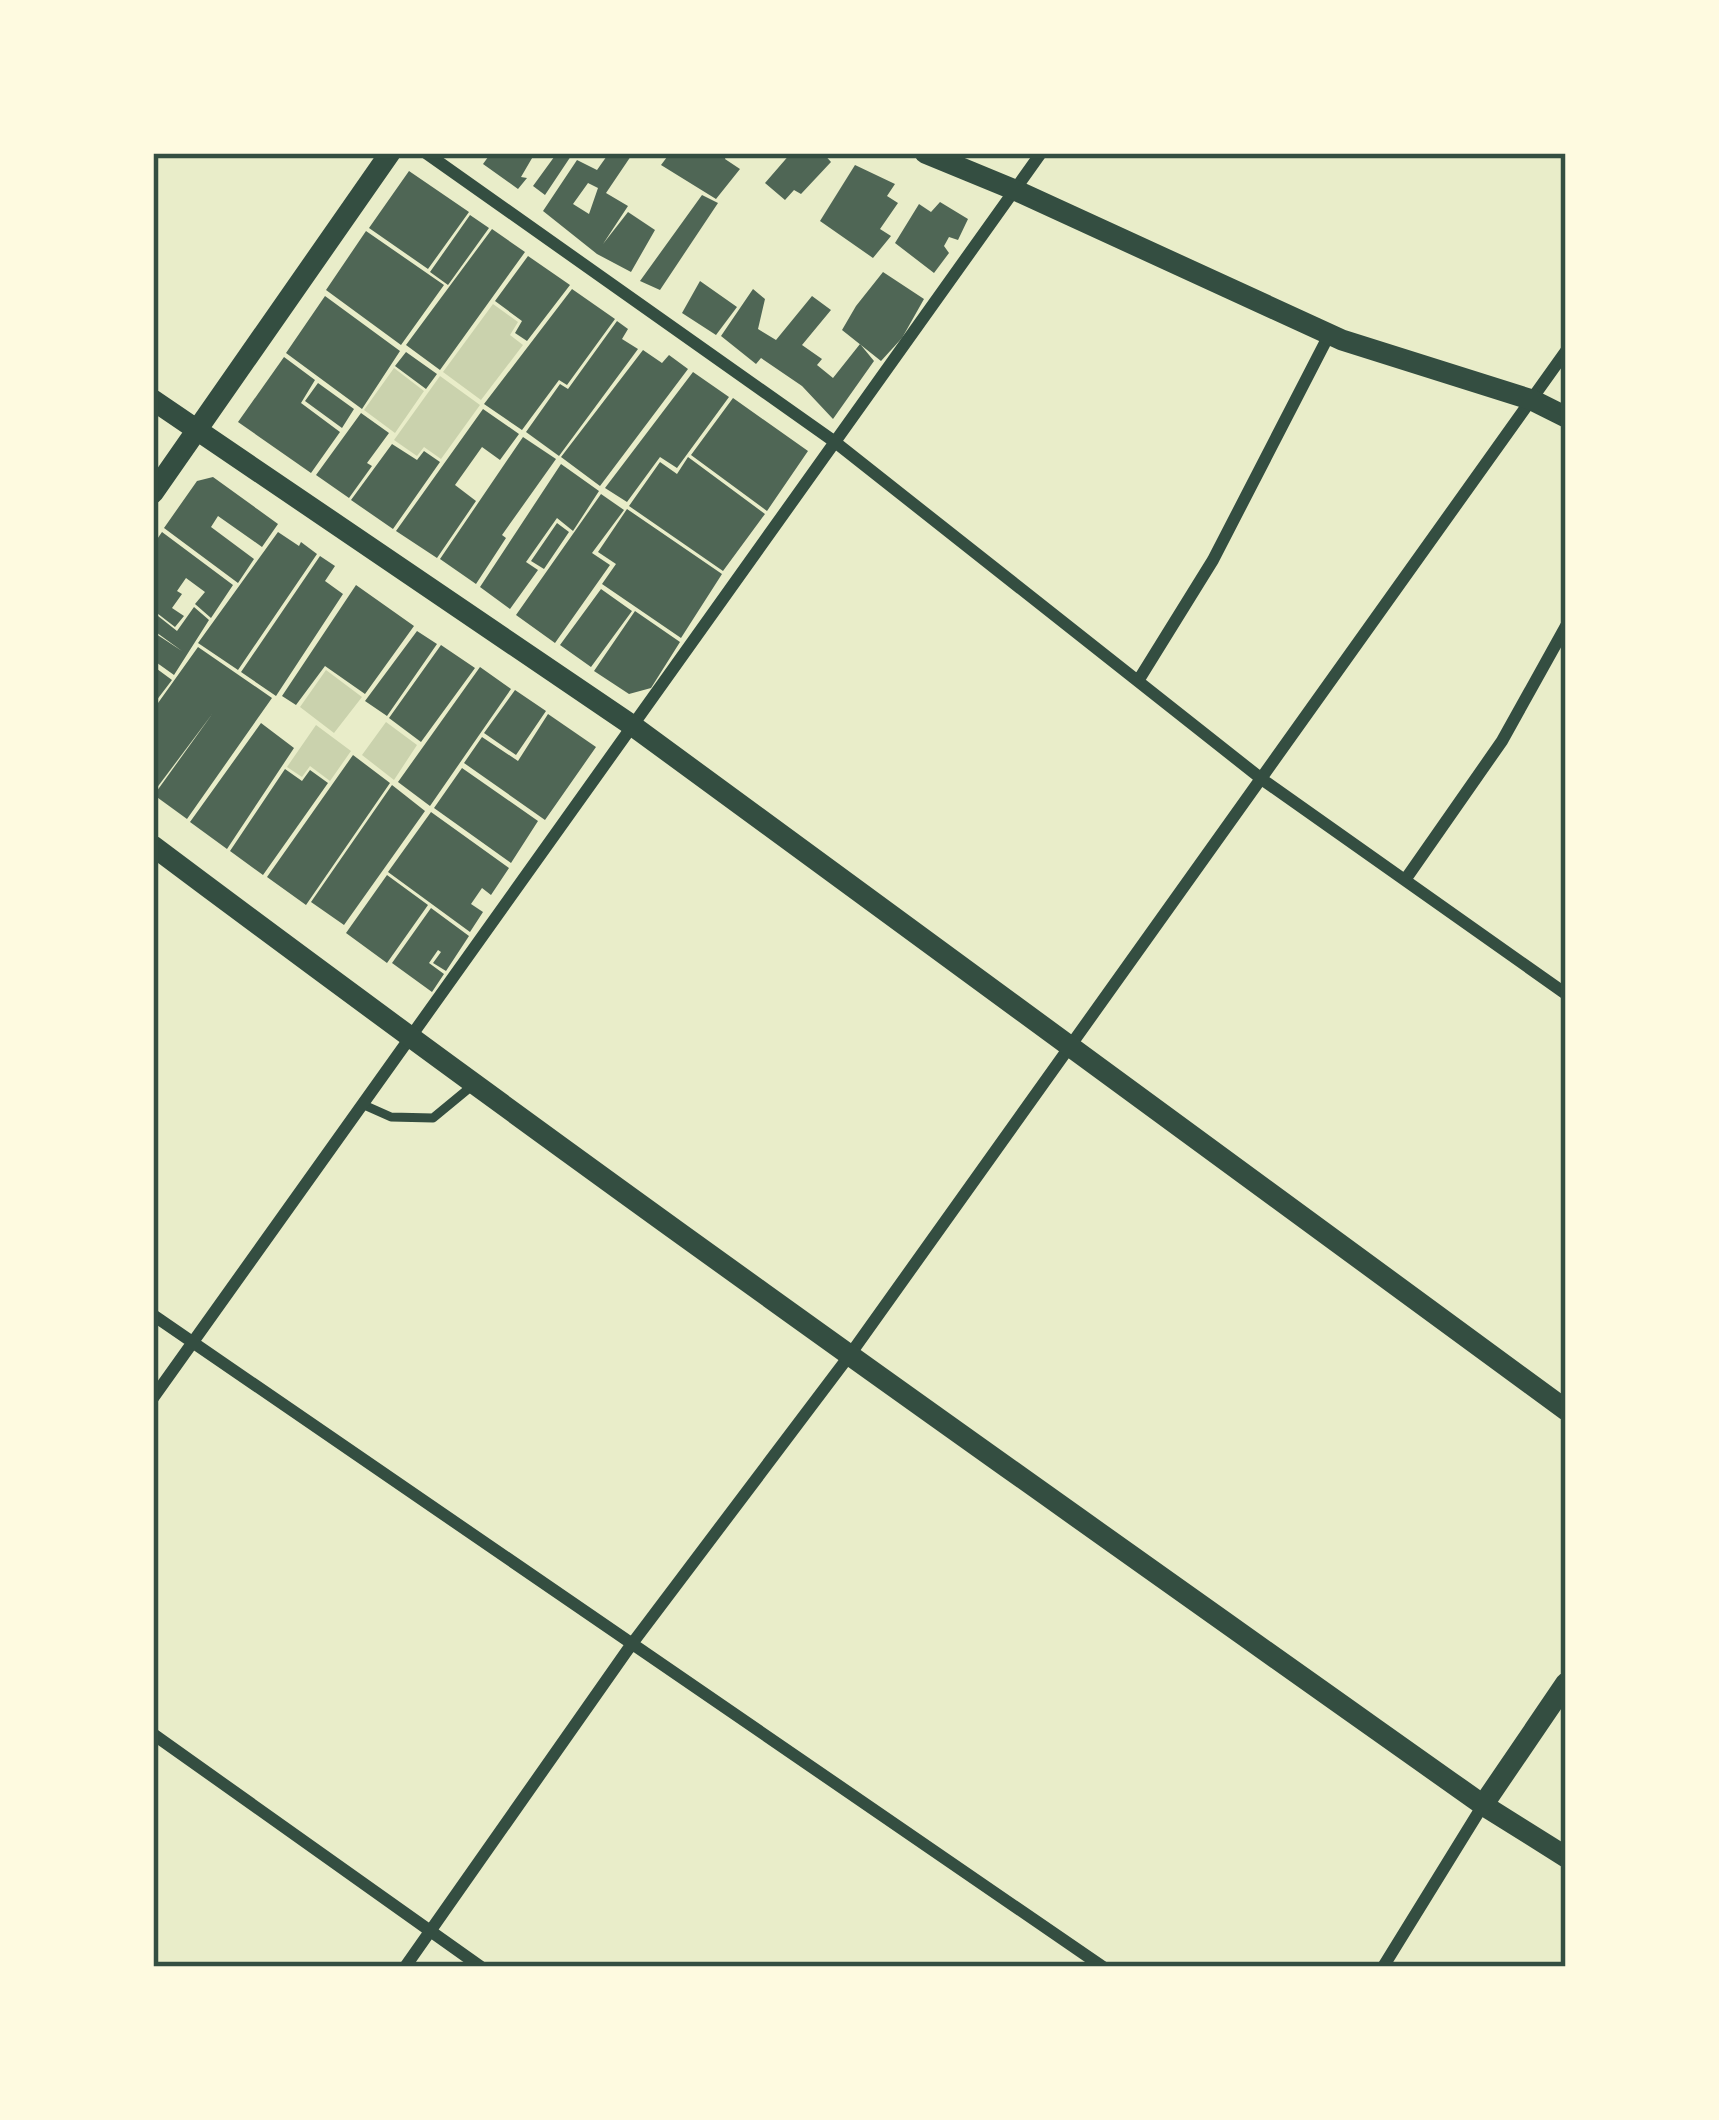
<svg xmlns="http://www.w3.org/2000/svg" width="1719" height="2120" font-family="'Archivo Narrow',sans-serif">
<rect width="100%" height="100%" fill="#e9edc9"/>
<path fill="#cad2ad" d="M493 304 518 322 510 335 523 345 481 400 443 372Z
M394 368 424 391 395 433 364 410Z
M440 376 480 405 441 459 424 447 417 456 394 440Z
M326 670 362 697 334 733 300 707Z
M386 722 417 745 394 780 362 755Z
M316 725 351 751 330 781 310 766 302 777 287 767Z"/>
<path fill="#4f6655" fill-rule="evenodd" d="M491 153H535L521 177 527 178 518 189 483 164Z
M557 153H573L545 195 533 186Z
M609 153 631 156 606 193 628 206 603 244 628 212 655 230 631 272 597 254 543 211 577 160 597 170ZM588 183 598 188 589 214 573 204Z
M670 153H727L725 159 740 169 716 199 661 165Z
M791 153H823L831 162 801 194 794 190 785 200 765 183Z
M855 165 895 184 887 196 898 203 880 229 891 236 873 258 820 221Z
M409 171 469 212 428 269 369 228Z
M702 195 718 203 660 290 640 281Z
M940 202 968 219 958 240 949 237 944 246 949 253 934 273 895 243 919 204 931 212Z
M470 215 489 228 448 285 430 272Z
M492 229 525 252 440 370 406 345Z
M366 231 444 285 401 345 326 290Z
M528 256 570 285 527 341 515 333 522 321 495 301Z
M883 272 924 299 902 338 881 361 842 330 856 306Z
M700 281 737 307 716 335 682 313Z
M572 289 615 319 567 385 559 380 522 430 484 404Z
M753 289 765 299 758 329 776 340 812 296 831 310 802 345 822 359 817 365 833 378 860 344 874 361 833 419 802 386 761 358 756 364 721 336Z
M325 296 400 351 362 409 286 353Z
M617 321 628 329 622 339 638 349 559 456 526 432 560 384 568 389Z
M643 350 662 363 669 355 688 369 600 486 561 457Z
M406 352 437 374 426 389 395 366Z
M284 357 315 380 301 403 340 432 311 473 238 422Z
M693 372 729 397 677 468 660 457 627 502 605 488Z
M318 383 354 409 342 428 305 401Z
M733 398 808 451 767 511 691 455Z
M483 409 519 434 500 460 482 447 455 485 476 501 437 558 396 531Z
M361 413 389 433 367 463 372 466 349 498 316 475Z
M523 437 556 459 502 535 506 538 476 584 440 559Z
M392 444 417 460 424 451 440 462 393 529 351 500Z
M688 457 765 514 723 571 629 506 660 462 677 474Z
M561 464 599 491 573 531 557 518 526 562 538 570 510 609 480 587Z
M213 477 278 524 262 547 218 516 211 527 254 559 238 583 164 528 197 481Z
M601 494 624 510 592 553 610 565 555 643 516 615Z
M627 509 722 574 681 638 602 584 616 564 598 552Z
M557 523 569 532 544 569 531 561Z
M162 532 233 585 211 618 195 604 205 592 186 578 177 591 182 594 172 608 184 616 175 627 153 610V545Z
M278 532 299 546 301 542 317 554 238 670 198 643Z
M320 556 335 566 325 581 343 594 276 696 241 672Z
M356 585 414 626 365 694 325 666 296 705 282 696Z
M601 589 632 611 591 667 560 645Z
M194 607 209 620 174 675 153 660V632L182 651 153 630V612L177 631Z
M635 611 680 642 651 688 629 694 594 671Z
M417 631 437 644 387 716 365 701Z
M441 645 475 668 421 742 389 718Z
M198 647 272 698 187 819 154 795 213 713 153 793V710Z
M153 666 172 680 156 701 153 699Z
M480 667 511 689 430 806 398 782Z
M515 690 546 711 516 755 484 733Z
M548 714 596 747 545 820 464 763 482 737 518 761Z
M261 723 294 748 227 849 190 822Z
M353 755 390 783 306 905 267 877Z
M462 768 538 821 511 863 434 808Z
M285 769 302 781 310 770 328 783 263 875 230 851Z
M392 785 425 811 344 925 311 902Z
M431 812 509 868 491 895 482 888 471 904 483 912 470 932 388 872Z
M387 875 428 905 387 963 346 933Z
M431 908 469 936 446 971 433 963 441 952 438 950 429 963 444 974 432 992 392 963Z"/>
<g fill="none" stroke-linecap="round" stroke-linejoin="round">
<path stroke="#344e41" stroke-width="9" d="M364 1105 391 1117 433 1118 473 1085"/>
<path stroke="#344e41" stroke-width="12" d="M426 153 835 442 1263 780 1566 994
M1138 681 1213 560 1329 335
M1405 880 1502 741 1566 626
M153 1315 1103 1967
M153 1398 1041 153
M153 1734 481 1967
M405 1967 631 1645 849 1356 1566 351
M1383 1967 1483 1805"/>
<path stroke="#344e41" stroke-width="21" d="M925 153 1015 190 1342 340 1532 400 1566 417
M153 400 633 726 1566 1410
M153 493 390 153
M153 846C590 1174 1037 1489 1483 1805L1566 1857
M1483 1805 1566 1683"/>
</g>
<rect width="1719" height="2120" fill="none" stroke="#fefae0" stroke-width="312"/>
<rect x="156" y="156" width="1407" height="1808" fill="none" stroke="#344e41" stroke-width="4.5"/>
</svg>
